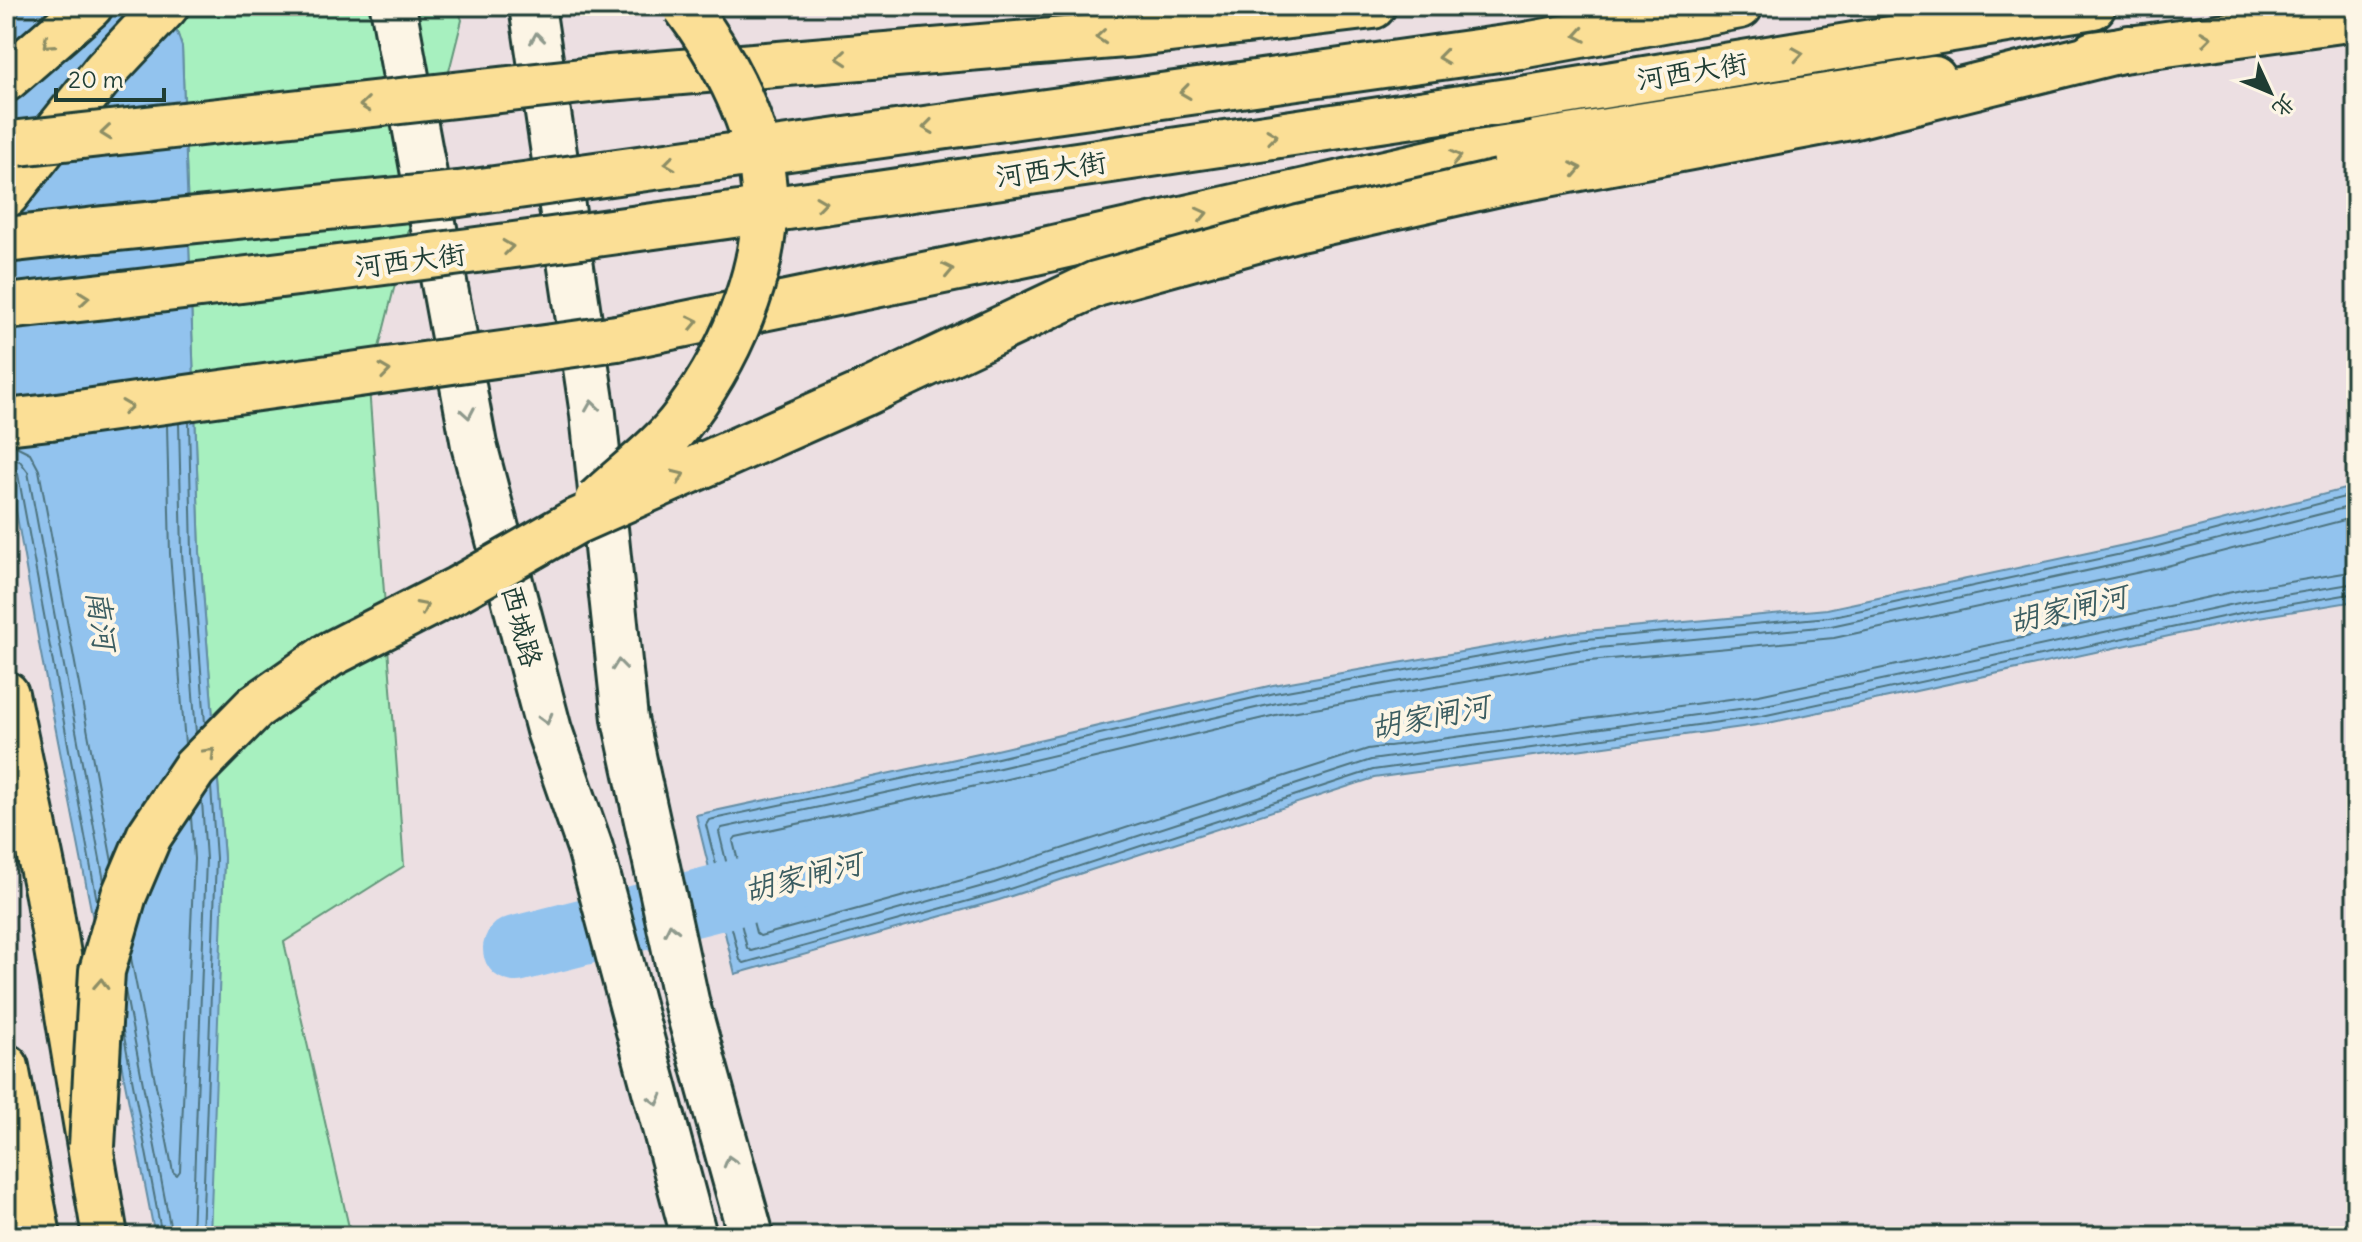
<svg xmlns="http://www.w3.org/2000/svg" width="2362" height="1242" font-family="Delius,'LXGW WenKai TC',sans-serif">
<rect width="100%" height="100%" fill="#ecdfe2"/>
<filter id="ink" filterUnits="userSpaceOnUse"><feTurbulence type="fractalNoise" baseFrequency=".0125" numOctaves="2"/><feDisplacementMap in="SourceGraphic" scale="16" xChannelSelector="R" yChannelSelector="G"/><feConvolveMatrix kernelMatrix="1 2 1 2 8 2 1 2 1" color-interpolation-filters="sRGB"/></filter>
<g filter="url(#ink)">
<path fill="#a7f0bf" stroke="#63967a" stroke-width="2" d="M169 6H457L462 20 369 387 404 866 284 942 351 1236H210L208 1228 224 858 200 552 182 47Z"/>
<path fill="#92c3ee" stroke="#648da4" stroke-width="2" d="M6 6H168L182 47 200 552 224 858 210 1236H155L40 649 6 453Z
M2356 486V601L2252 618 1764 724 1374 778 999 900 735 974 696 815 983 753 1273 685 1575 632 1827 609 2152 539Z"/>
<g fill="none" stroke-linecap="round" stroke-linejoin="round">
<path stroke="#4d737e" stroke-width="2" d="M189 422 192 553 205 723
M179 423 182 553 196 733
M167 425 170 554 185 744
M14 445 30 453 39 470 112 862
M6 457 20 461 28 472 104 881
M6 467 13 468 18 474 97 901
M2356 494 2154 547 1829 617 1576 640 1275 693 985 761 709 820 706 825 740 960 744 963 997 893 1373 770 1762 716 2250 611 2356 593
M2356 505 2156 556 1831 626 1577 650 1277 703 987 771 722 828 719 832 747 948 751 951 994 883 1371 760 1761 706 2248 601 2356 583
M2356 517 2159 568 1834 638 1579 662 1280 714 990 783 736 837 733 841 756 933 760 936 991 872 1368 749 1759 695 2246 589 2356 571
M131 958 173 1172 177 1175 180 1171 194 859 191 817
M125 990 172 1236
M123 1031 162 1236
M192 1236 206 859 202 801
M202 1236 216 858 211 787"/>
<path stroke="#92c3ee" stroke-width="66" d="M516 949 803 876"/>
<defs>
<path id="tertiary" d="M393 6 474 445 549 730 590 848 694 1236
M532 6 593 414 625 719 687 1005 751 1236"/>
<path id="primary" d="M1520 46 1740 6
M2093 54 2356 18
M609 78 1136 34 1373 6
M1528 98 2093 6
M6 240 96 230
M617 338 1031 253 1483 151 1934 79
M6 422 50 417
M6 694 48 895 105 1236"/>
<path id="trunk" d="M6 79 90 6
M1499 183 1851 117 2129 48
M6 195 105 71 166 6
M6 1067 38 1236"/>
</defs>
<use href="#tertiary" stroke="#1f3d34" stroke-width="50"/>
<use href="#primary" stroke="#1f3d34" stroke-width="50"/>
<use href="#trunk" stroke="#1f3d34" stroke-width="50"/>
<use href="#tertiary" stroke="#fcf5e5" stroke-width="44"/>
<use href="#primary" stroke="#fbdf96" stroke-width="44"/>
<use href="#trunk" stroke="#fbdf96" stroke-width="44"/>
<defs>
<path id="primary-bridge" d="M19 143 609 78
M96 230 459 194 1520 46
M6 307C515 252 1021 173 1528 98
M50 417 617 338"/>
<path id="trunk-bridge" d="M597 501C625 474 662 448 685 416 734 350 775 256 762 171 753 113 720 52 685 6
M92 1146 102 971 124 895 149 836 194 769 255 707 329 655 458 589 575 522 863 394 1096 284 1299 228 1499 183"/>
</defs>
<use href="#primary-bridge" stroke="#1f3d34" stroke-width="50" stroke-linecap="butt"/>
<use href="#trunk-bridge" stroke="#1f3d34" stroke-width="50" stroke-linecap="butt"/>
<use href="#primary-bridge" stroke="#fbdf96" stroke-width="44"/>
<use href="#trunk-bridge" stroke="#fbdf96" stroke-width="44"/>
</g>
<defs><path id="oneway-chevron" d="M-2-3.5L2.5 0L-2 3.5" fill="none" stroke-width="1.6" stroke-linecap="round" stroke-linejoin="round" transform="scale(2)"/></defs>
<g stroke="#8d8e65">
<use href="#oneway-chevron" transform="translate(1580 35) rotate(170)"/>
<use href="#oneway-chevron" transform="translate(1101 37) rotate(175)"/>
<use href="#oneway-chevron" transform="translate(2206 38) rotate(-8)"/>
<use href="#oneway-chevron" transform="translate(48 43) rotate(139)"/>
<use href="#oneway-chevron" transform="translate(1798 54) rotate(-9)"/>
<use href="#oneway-chevron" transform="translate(1443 57) rotate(172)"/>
<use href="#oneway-chevron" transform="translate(842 58) rotate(175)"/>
<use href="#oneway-chevron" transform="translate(1185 92) rotate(172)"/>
<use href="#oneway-chevron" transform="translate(365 105) rotate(174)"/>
<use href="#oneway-chevron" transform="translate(928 127) rotate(172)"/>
<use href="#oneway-chevron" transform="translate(106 133) rotate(174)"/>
<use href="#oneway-chevron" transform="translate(1272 136) rotate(-8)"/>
<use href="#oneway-chevron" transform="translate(1456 157) rotate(-13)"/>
<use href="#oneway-chevron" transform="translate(670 163) rotate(172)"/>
<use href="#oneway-chevron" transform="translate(1576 169) rotate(-11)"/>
<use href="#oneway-chevron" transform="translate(821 203) rotate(-8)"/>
<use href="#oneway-chevron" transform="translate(1202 214) rotate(-13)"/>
<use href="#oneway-chevron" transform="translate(508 247) rotate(-7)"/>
<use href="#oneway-chevron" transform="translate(948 270) rotate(-12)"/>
<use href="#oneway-chevron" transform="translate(84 298) rotate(-6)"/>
<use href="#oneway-chevron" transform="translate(693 322) rotate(-12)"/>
<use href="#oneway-chevron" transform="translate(385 371) rotate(-8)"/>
<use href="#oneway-chevron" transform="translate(127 407) rotate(-8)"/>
<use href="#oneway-chevron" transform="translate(679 476) rotate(-24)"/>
<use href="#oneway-chevron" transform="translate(423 607) rotate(-27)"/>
<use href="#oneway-chevron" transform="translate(210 753) rotate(-46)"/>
<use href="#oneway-chevron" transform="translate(101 984) rotate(-87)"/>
</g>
<g stroke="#8e998c">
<use href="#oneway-chevron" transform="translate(537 38) rotate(-98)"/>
<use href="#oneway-chevron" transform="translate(592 406) rotate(-98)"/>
<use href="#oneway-chevron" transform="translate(468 413) rotate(80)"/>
<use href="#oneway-chevron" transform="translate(619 665) rotate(-96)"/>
<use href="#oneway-chevron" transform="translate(546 719) rotate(75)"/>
<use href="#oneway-chevron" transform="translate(671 929) rotate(-102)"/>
<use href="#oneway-chevron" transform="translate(656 1100) rotate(75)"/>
<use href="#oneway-chevron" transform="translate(730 1161) rotate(-106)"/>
</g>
</g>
<g text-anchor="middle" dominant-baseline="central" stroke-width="8" stroke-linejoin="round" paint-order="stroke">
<g font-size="28" fill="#1f3d34" stroke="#fcf5e5">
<text transform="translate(1692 71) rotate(-9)">河西大街</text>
<text transform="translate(1051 169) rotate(-8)">河西大街</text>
<text transform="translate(410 260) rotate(-7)">河西大街</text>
<text transform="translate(522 626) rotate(75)">西城路</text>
</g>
<g font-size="30" font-style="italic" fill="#3c5e62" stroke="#fcf5e5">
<text transform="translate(2068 608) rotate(-13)">胡家闸河</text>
<text transform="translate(102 620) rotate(82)">南河</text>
<text transform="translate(1430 716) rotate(-11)">胡家闸河</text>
<text transform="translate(803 876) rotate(-14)">胡家闸河</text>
</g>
</g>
<rect width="2362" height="1242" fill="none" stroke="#fcf5e5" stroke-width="32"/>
<rect x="16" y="16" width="2330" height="1210" fill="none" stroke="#1f3d34" stroke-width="3" filter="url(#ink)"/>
<g transform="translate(2270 92) rotate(134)" stroke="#fcf5e5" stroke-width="6" paint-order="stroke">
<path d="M0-6L14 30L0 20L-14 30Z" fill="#1f3d34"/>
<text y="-12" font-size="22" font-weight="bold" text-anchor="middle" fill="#1f3d34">北</text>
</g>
<path d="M56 88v12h108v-12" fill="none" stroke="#1f3d34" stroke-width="4"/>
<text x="68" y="88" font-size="24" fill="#1f3d34" stroke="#fcf5e5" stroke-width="6" paint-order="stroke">20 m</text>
</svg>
